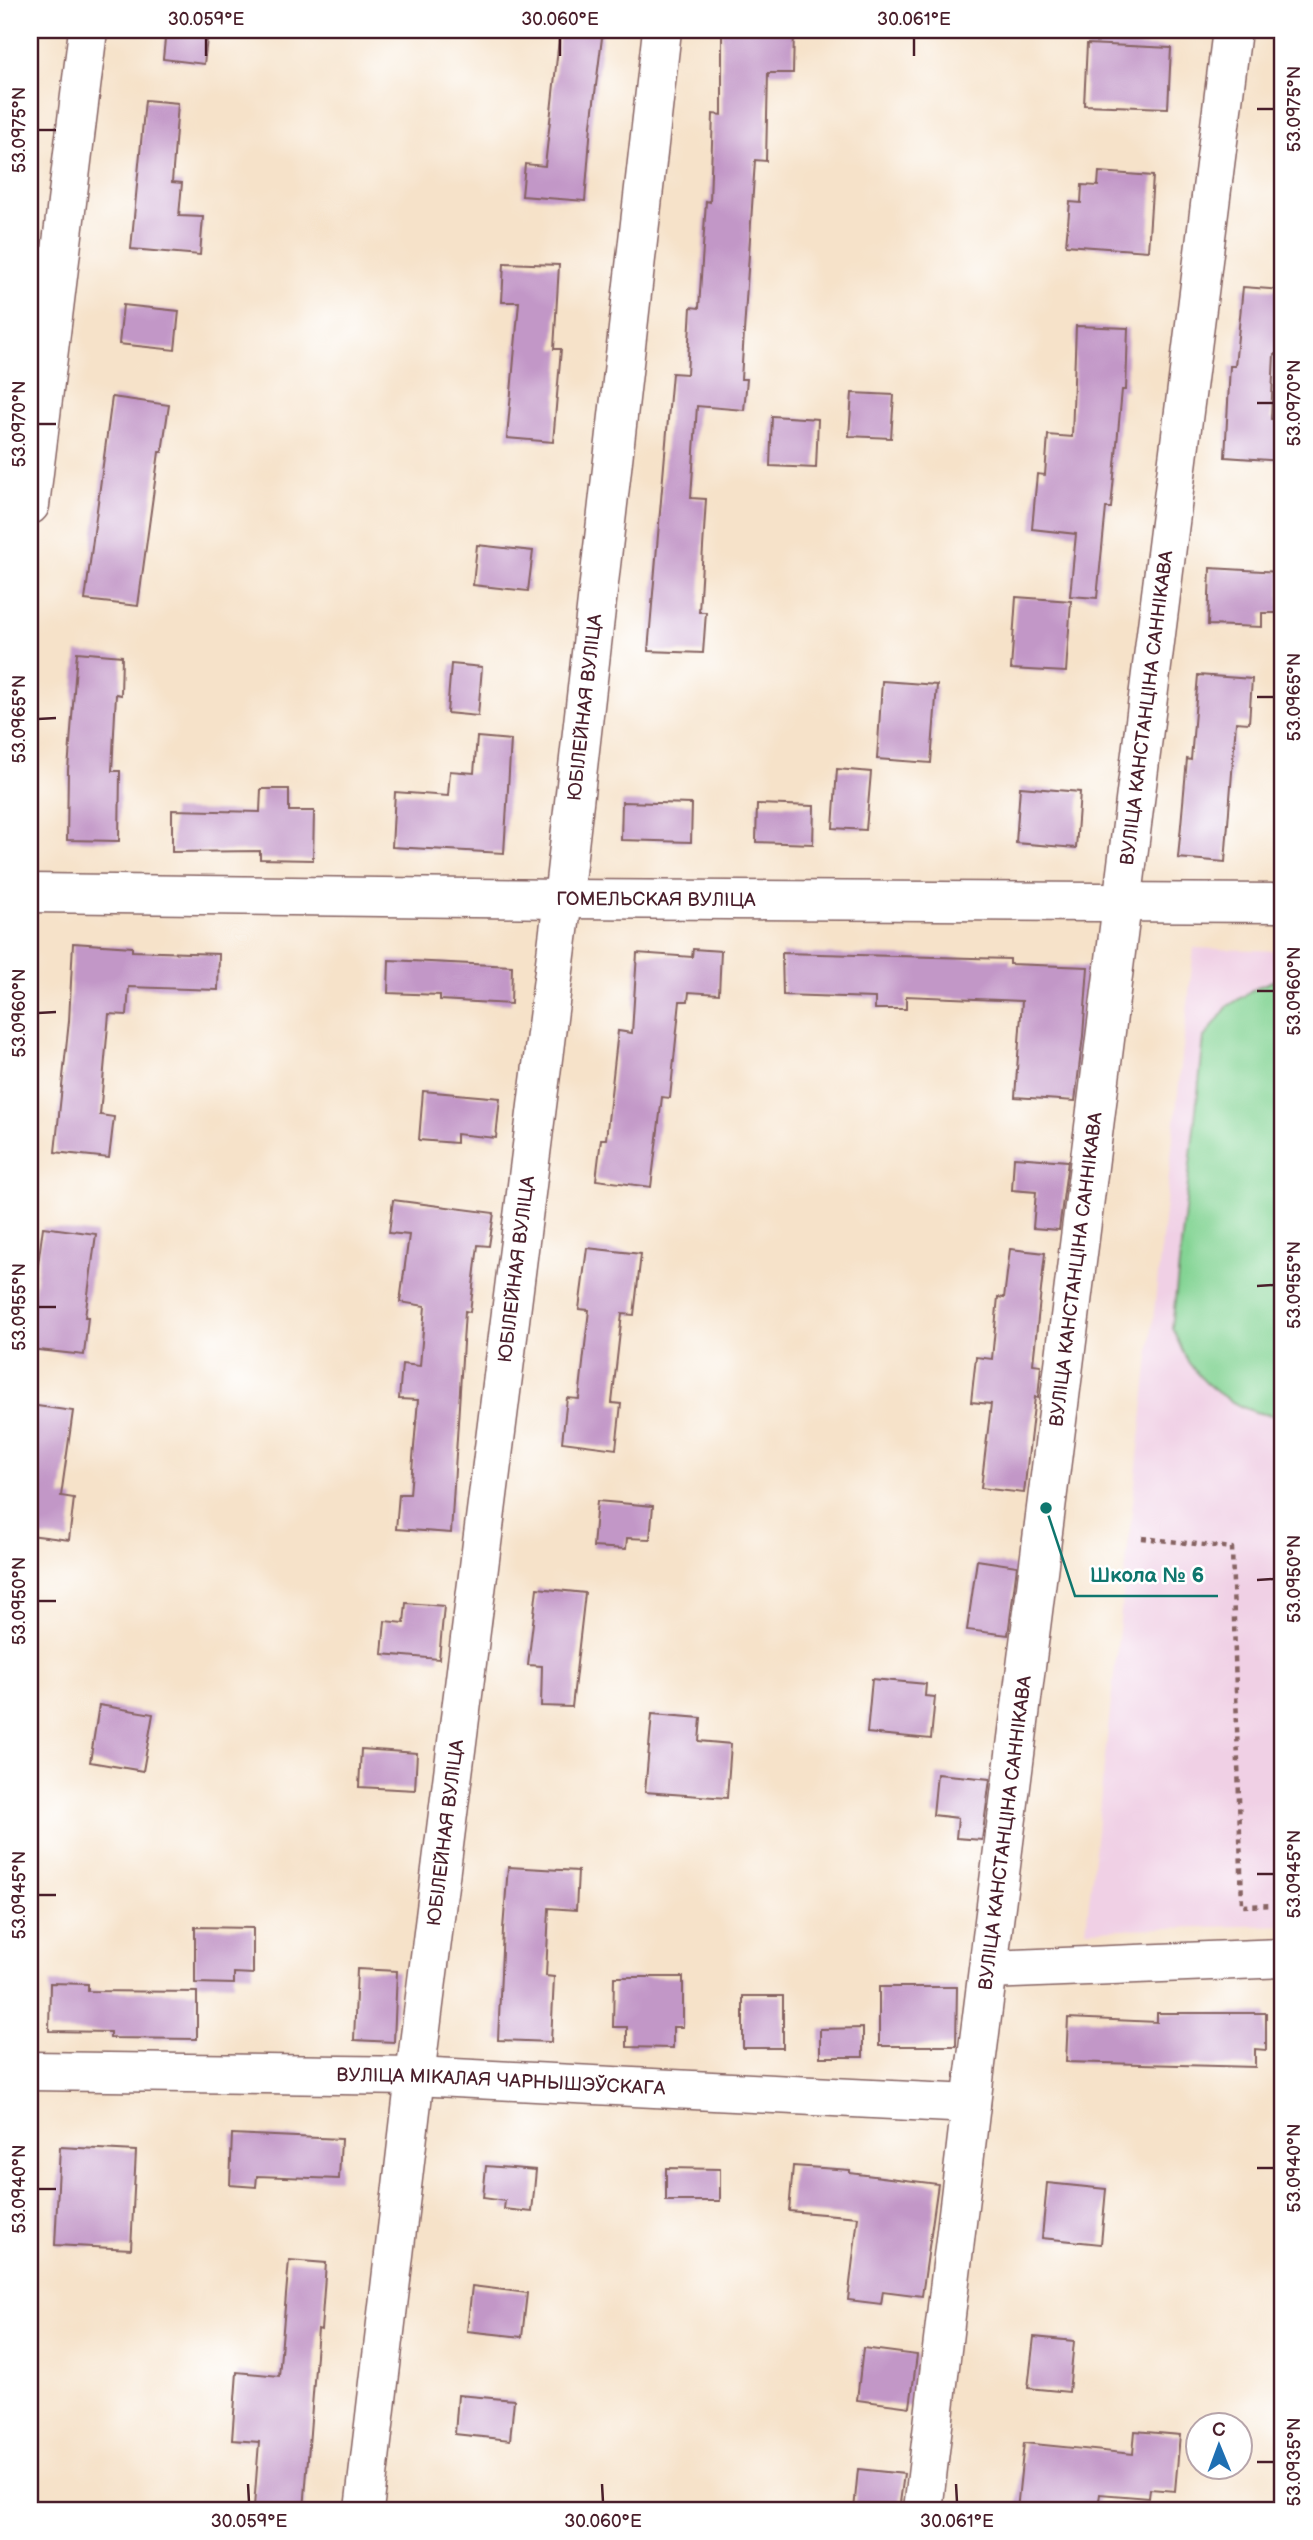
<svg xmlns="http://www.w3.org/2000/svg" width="1313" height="2540" font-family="'Balsamiq Sans',sans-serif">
<rect width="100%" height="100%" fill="#fff"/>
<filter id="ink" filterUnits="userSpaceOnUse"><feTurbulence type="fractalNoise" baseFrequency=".0143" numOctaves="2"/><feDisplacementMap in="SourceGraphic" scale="14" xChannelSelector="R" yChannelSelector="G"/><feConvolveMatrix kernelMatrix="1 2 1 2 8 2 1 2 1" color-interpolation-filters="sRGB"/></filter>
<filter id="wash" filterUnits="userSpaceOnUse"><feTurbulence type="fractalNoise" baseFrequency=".00686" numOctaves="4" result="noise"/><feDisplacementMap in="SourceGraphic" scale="28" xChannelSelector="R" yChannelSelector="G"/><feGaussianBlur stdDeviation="1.57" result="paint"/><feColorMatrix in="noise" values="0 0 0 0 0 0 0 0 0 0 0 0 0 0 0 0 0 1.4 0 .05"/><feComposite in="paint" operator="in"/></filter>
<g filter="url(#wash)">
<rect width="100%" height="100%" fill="#f6e2c9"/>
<path fill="#f0d0e5" d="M1194 948 1283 951V1925L1086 1930Z"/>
<path fill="#84d494" stroke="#677a60" stroke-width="2" d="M1283 977V1415C1248 1418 1208 1391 1189 1363 1182 1353 1178 1339 1172 1328L1204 1038 1228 1006 1260 986Z"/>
<g id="blocks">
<path fill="#c297c7" d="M166 30H208L204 64 163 59Z
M560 30H603L591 125 585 201 522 196 525 164 545 166Z
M722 30H794L793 73H768L766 161 755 160 741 379H747L744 410 697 406 691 498 706 499 699 612H706L703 653 648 651 672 373 687 374 691 307 699 308 706 201 710 202 713 114 722 115Z
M1087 44 1171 48 1168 108 1084 105Z
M145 100 178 103 172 182 182 183 179 216 203 217 200 255 131 249Z
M1099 172 1153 176 1148 251 1066 245 1070 202 1081 203 1082 185 1098 186Z
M504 263 559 265 554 349H561L553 442 507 438 519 302H502Z
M1243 287 1283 290V355L1274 354 1271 419H1283V461L1225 457 1230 366H1235Z
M123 305 179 311 175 350 119 344Z
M1076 326 1128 328 1126 390H1122L1111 508H1106L1097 598 1070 596 1076 534 1032 529 1037 474 1045 475 1048 435 1072 437Z
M852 393 894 395 891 438 849 436Z
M112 397 169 405 162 452H159L138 606 85 600Z
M772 416 818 419 816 468 770 466Z
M477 545 533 551 528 591 473 585Z
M1210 568 1281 572 1279 613H1262V627L1208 625Z
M1016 597 1071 601 1066 672 1011 669Z
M77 652 122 656 121 695 116 694 112 771H120L119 841 67 840 68 770Z
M451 664 482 667 478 716 447 713Z
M1198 675 1252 679 1249 723 1236 722 1225 862 1178 858 1187 759 1191 760Z
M882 681 937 685 931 763 877 759Z
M477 737 511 740 504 853 392 847 395 792 448 796 450 771 474 773Z
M837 769 871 772 866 830 833 828Z
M1020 787 1080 792 1076 848 1016 843Z
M261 789H289V811H314L313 860 260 859V851L172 852V810L260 812Z
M622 802 692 804 691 842 621 840Z
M757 804 814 806 813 844 756 842Z
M73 943 132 947V951L219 954 218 990 129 987 127 1015 109 1014 100 1115 114 1117 109 1158 55 1152 69 1021Z
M693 949 721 951 719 994 689 992 688 1001H680L670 1098 662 1097 651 1187 596 1180 601 1139H606L618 1031 632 1033 637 953 692 957Z
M782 953 1010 959V964L1088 967 1083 1036 1075 1101 1015 1097 1022 1001 906 996V1009H875V998L783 995Z
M389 960 512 966 511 1004 440 1000V995L388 993Z
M423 1091 500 1098 496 1138 456 1134V1143L419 1140Z
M1014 1157 1068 1161 1059 1230 1033 1228 1036 1192 1012 1190Z
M393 1200 494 1213 489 1246 478 1245 470 1312 465 1311 451 1533 396 1529 399 1494H410L418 1400 399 1399 402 1364 420 1366 425 1306 400 1302 409 1235 389 1233Z
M43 1227 96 1234 85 1317H88L84 1355 30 1349V1324Z
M587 1248 641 1254 634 1315 622 1314 612 1403 621 1404 616 1449 562 1442 567 1398 579 1399 589 1310 579 1309Z
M1010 1249 1045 1253 1033 1364 1041 1365 1038 1398 1035 1397 1024 1493 981 1488 991 1404 971 1402 976 1357 992 1359 998 1297 1004 1298Z
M30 1405 73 1411 61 1496 74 1498 69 1540 30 1535Z
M597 1501 653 1506 650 1539 627 1538 626 1549 593 1547Z
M977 1560 1017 1566 1008 1635 967 1630Z
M537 1588 585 1593 572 1707 541 1706 542 1666 528 1665Z
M406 1603 444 1606 439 1659 382 1654 385 1621 404 1623Z
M872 1679 926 1684 925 1696 935 1697 931 1739 867 1733Z
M99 1705 153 1714 143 1771 90 1762Z
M652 1714 701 1718 699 1741 731 1744 727 1798 645 1792Z
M361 1749 417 1753 415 1790 359 1787Z
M937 1774 990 1779 982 1840 956 1838 958 1818 933 1815Z
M508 1867 578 1871 576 1910 549 1908 546 1976 554 1977 551 2042 498 2040 503 1929Z
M195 1927 253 1928V1974L234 1973V1984L195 1983Z
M357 1969 397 1971 394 2042 354 2040Z
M614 1977H683V2027H673V2048L627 2047V2027H613Z
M50 1983 88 1984V1991L197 1992V2039L110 2038V2032L49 2031Z
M879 1987H957L956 2046H879Z
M743 1996H783V2048H743Z
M1157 2013H1266V2050L1255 2049V2067L1066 2062 1068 2018 1157 2022Z
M863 2028V2057H820V2029Z
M232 2134 341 2139 339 2179 257 2176 256 2187 230 2185Z
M60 2147 136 2151 131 2249 55 2245Z
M486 2166 536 2170 532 2212 504 2209 505 2201 483 2198Z
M793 2166 850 2170V2173L938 2184 922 2296 883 2291 881 2304 848 2300 858 2217 789 2211Z
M666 2168 720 2169V2201H666Z
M1047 2183 1106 2189 1101 2244 1042 2238Z
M289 2260 326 2263 321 2330 318 2329 304 2510 254 2507 259 2442 232 2440 237 2372 279 2376Z
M472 2286 527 2293 522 2337 467 2331Z
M1034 2337 1074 2341 1069 2392 1028 2388Z
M863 2348 917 2355 910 2407 857 2400Z
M458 2395 514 2400 510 2440 455 2434Z
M1135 2431 1180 2435 1175 2491 1150 2489 1149 2498 1100 2494 1098 2507 1083 2505 1082 2510H1017L1024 2443 1133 2454Z
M858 2469 904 2474 899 2510H854Z"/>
</g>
</g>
<g filter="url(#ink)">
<use href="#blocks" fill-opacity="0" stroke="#866362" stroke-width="2"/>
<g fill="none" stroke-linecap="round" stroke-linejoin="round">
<defs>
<g id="street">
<path d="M30 505 88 30"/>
<path id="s1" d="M30 893 563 899 1283 903"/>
<path d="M989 1970 1283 1958"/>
<path id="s2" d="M30 2071 415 2076 971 2104"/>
<path id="s3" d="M364 2510 415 2076 563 899 662 30"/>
<path id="s4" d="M923 2510 971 2104 1232 30"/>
</g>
</defs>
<use href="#street" stroke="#866362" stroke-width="41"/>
<path stroke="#866362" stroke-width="4.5" stroke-dasharray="5 5" stroke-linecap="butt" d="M1142 1538 1232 1548 1242 1906 1283 1905"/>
<use href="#street" stroke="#fff" stroke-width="38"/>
</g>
</g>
<path fill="none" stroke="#4a1f2b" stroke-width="2.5" d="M206 38V56M560 38V56M914 38V56M1257 109H1274M38 130H56M1257 403H1274M38 424H56M1257 697H1274M38 719 56 718M1257 991H1274M38 1013 56 1012M1257 1286 1274 1285M38 1307H56M1257 1580 1274 1579M38 1601H56M1257 1874H1274M38 1895H56M1257 2168H1274M38 2189H56M1257 2462H1274M248 2484 249 2502M602 2484 603 2502M956 2484 957 2502"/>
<g text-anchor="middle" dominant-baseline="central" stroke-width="5" stroke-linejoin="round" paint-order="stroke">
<g font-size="19" fill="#4a1f2b" stroke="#fff">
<text stroke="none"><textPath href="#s4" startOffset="1816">ВУЛІЦА КАНСТАНЦІНА САННІКАВА</textPath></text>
<text stroke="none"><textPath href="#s3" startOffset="1816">ЮБІЛЕЙНАЯ ВУЛІЦА</textPath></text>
<text stroke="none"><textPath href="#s1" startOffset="626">ГОМЕЛЬСКАЯ ВУЛІЦА</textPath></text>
<text stroke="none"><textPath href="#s3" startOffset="1250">ЮБІЛЕЙНАЯ ВУЛІЦА</textPath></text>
<text stroke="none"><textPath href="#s4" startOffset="1250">ВУЛІЦА КАНСТАНЦІНА САННІКАВА</textPath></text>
<text stroke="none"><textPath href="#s3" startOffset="682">ЮБІЛЕЙНАЯ ВУЛІЦА</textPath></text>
<text stroke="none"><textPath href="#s4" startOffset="682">ВУЛІЦА КАНСТАНЦІНА САННІКАВА</textPath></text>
<text stroke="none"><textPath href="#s2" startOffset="471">ВУЛІЦА МІКАЛАЯ ЧАРНЫШЭЎСКАГА</textPath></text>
</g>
</g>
<path fill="none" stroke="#0f766e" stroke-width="2.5" d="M1046 1508L1075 1596H1218"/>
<circle fill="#0f766e" stroke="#fff" stroke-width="2.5" cx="1046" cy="1508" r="7"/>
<g font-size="21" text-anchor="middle" font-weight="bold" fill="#0f766e" stroke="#fff" stroke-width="5" stroke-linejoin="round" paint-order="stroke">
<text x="1147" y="1582">Школа № 6</text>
</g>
<rect width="1313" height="2540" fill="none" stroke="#fff" stroke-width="77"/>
<g transform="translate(1219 2446) rotate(359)"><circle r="33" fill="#ffffff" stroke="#b7a5aa" stroke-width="2"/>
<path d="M0-5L12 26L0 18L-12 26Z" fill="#1f6fb2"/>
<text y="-10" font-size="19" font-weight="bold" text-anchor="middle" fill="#4a1f2b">С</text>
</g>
<rect x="38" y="38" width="1236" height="2464" fill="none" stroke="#4a1f2b" stroke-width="2.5"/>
<g font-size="18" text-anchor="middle" fill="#4a1f2b">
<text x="206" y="25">30.059°E</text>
<text x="560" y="25">30.060°E</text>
<text x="914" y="25">30.061°E</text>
<text transform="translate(1294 109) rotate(-90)" y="6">53.0975°N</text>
<text transform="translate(19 130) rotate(-90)" y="6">53.0975°N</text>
<text transform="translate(1294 403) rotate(-90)" y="6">53.0970°N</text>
<text transform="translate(19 424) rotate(-90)" y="6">53.0970°N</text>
<text transform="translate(1294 697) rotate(-90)" y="6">53.0965°N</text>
<text transform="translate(19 719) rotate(-90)" y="6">53.0965°N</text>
<text transform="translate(1294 991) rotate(-90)" y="6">53.0960°N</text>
<text transform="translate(19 1013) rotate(-90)" y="6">53.0960°N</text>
<text transform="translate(1294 1285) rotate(-90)" y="6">53.0955°N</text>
<text transform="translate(19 1307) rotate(-90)" y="6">53.0955°N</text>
<text transform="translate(1294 1579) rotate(-90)" y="6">53.0950°N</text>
<text transform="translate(19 1601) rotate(-90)" y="6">53.0950°N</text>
<text transform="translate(1294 1874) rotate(-90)" y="6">53.0945°N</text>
<text transform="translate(19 1895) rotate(-90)" y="6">53.0945°N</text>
<text transform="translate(1294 2168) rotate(-90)" y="6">53.0940°N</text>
<text transform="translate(19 2189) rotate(-90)" y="6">53.0940°N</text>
<text transform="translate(1294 2462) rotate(-90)" y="6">53.0935°N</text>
<text x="249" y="2527">30.059°E</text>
<text x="603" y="2527">30.060°E</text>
<text x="957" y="2527">30.061°E</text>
</g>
</svg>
